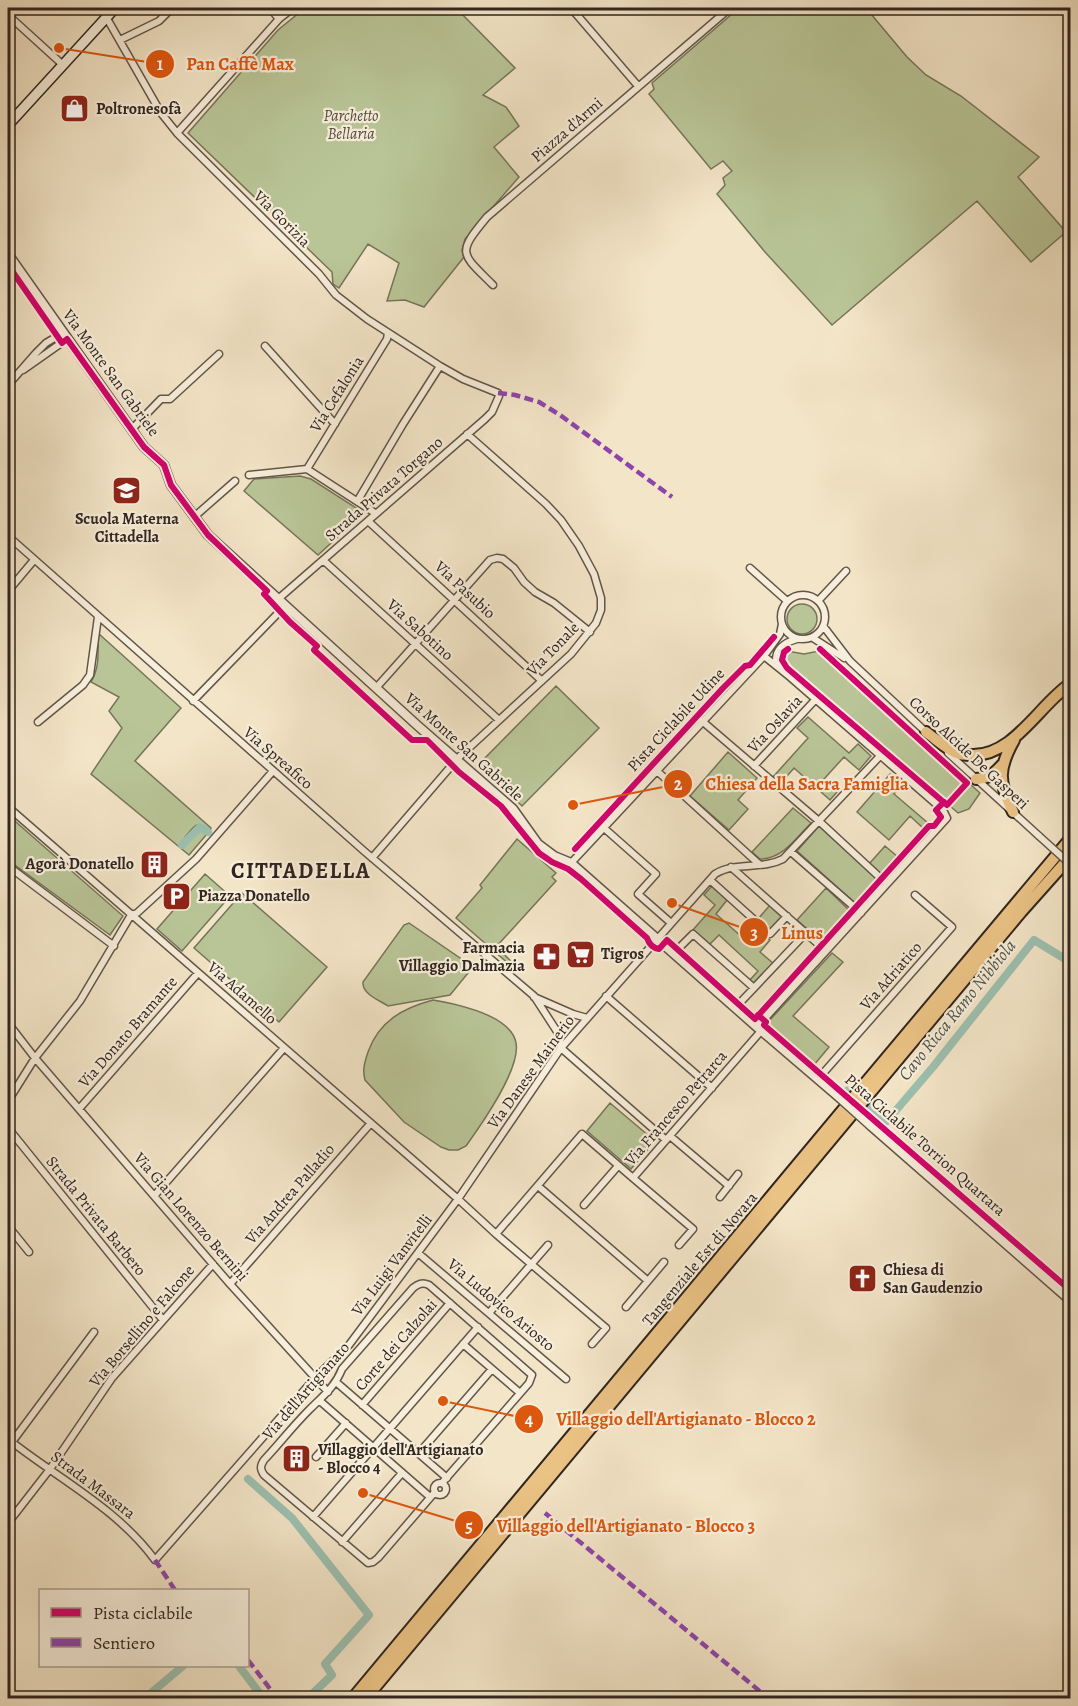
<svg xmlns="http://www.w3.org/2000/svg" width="1078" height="1706" font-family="Alegreya,serif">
<rect width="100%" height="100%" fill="#f3e5c7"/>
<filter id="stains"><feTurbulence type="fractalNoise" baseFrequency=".00333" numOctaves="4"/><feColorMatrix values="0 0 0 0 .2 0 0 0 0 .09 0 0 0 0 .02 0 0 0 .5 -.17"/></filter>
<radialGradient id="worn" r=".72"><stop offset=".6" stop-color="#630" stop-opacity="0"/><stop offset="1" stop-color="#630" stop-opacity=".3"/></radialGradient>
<path fill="#b9c597" stroke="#75755b" stroke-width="1.5" d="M305 8H456L515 68 483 95 506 107 519 126 494 147 519 177 465 239 462 250 464 257 424 307 405 300 387 301 399 263 368 244 339 288 333 284 332 272 188 133 278 30Z
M739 8H866L907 57 926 75 961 96 1039 157 1018 177 1066 232 1031 262 977 201 832 325 765 252 717 194 725 185 723 178 732 171 723 161 711 169 649 94 654 89 652 83Z
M300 476 311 479 364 513 318 555 244 491 254 479Z
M787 619a15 15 0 1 1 30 0a15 15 0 1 1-30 0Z
M98 633 181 708 135 761 211 828 210 831C197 819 195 826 185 837L189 841 199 830 207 834 189 855 91 774 122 728 109 711 119 697 91 682C100 668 98 650 98 633Z
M787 651 804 654 819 651 840 667 980 793 969 809 958 813 819 692 816 691 789 666 784 657Z
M556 686 599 728 522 806 479 764Z
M808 717 849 753 858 744 871 756 859 770 844 757 824 779 837 792 830 800 794 768 781 783 773 777 808 738 797 728Z
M728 752 757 778 738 800 748 809 729 830 690 796Z
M890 774 901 785 894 794 928 823 923 828 910 816 889 840 857 812Z
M793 808 811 823C797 837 783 859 760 859L752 852Z
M8 815 123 916 110 935 8 860Z
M819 826 877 879 855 903 797 851Z
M517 839 556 873 552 877 556 881 496 947 512 962 510 965 456 918 482 888 480 885Z
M885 846 898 857 881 875 869 864Z
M205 874 230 896 182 951 157 929Z
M712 886 727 900 716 914 752 946 763 934 770 940 760 952 774 964 754 986 749 981 758 971 719 935 709 945 692 931 715 905 704 895Z
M826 888 850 911 822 942 797 920Z
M242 893 327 967 279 1022 194 948Z
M770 905 783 916 770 930 758 919Z
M409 923 473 967 450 995 388 1006C379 1000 362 994 363 982L404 925Z
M832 953 843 962 793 1016 829 1047 814 1065 768 1026 767 1023Z
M433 1000C456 1004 511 1015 516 1043 521 1069 481 1125 466 1146L458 1150H449L441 1147 404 1122 365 1080C362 1069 365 1062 368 1052 379 1021 403 1008 433 1000Z
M610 1103 655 1141 631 1169 587 1131Z"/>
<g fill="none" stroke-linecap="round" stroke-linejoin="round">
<path stroke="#9cc0b0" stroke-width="8" d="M182 845 200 827 208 832
M848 1090 886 1122 933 1067 1034 940 1070 962
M248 1479 292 1518 369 1615 325 1664 332 1675 308 1698
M239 1666 263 1698
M145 1698 183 1666"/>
<defs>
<path id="minor" d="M101 8 161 113 177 133 319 274 336 295 367 319 440 366 463 379 498 393 499 396 492 412 485 419 277 600
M270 8 279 19
M571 8 638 86
M8 15 63 65
M120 40 159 21 172 8
M177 133 279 19 293 8
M493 285C461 253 456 254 487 217L730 8
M265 346 335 424
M23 370 67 339
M8 385 36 353 46 343 63 333
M132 429 161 399H170L219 354
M249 475 307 469
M358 500 403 424 440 366
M375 513 307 469 387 339 388 333
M194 517 235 481
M368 521 542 681
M8 536 364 851 534 996 558 1033 560 1039 561 1048
M323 560 499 720
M750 568 787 601
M8 591 34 560
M781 617a22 22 0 1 1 44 0a22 22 0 1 1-44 0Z
M818 601 846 571
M824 627 850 661 927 733
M813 638 844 658
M782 668 776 660C776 648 786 642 797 639
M376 688 490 560 497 558 503 559 514 568 524 582 535 592 554 603 590 632
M193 701 285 606
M702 721 820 822 887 884
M38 722 83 685 90 675 98 617
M948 753 1039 836
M754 766 815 700
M657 771 760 865
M8 807 458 1199 496 1234 582 1134 633 1178 761 1031
M604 828 656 874 638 894 671 923
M791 852 861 913
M372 858 459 757 571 654 596 623 601 610V598L594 574 579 546 561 520 546 504 467 434
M571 863 764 656 780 634 782 624
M8 866 114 946
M731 867 826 951
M710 880 770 934 787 916
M674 953 693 934 754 988
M606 996 712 1088
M534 997 573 1014 587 1018
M735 1008 806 933
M8 1023 35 1058 230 1284 328 1392
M757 1027 947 818 943 810 790 677 764 656
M561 1048 666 1140
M818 1079 952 927 915 895
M8 1101 35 1058 80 1001 131 915 137 913 196 859 273 771
M79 1109 198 973
M8 1128 163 1320
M670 1136 729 1186
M633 1178 693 1229 679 1245
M538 1186 648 1281
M155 1195 284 1048
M720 1197 738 1174
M584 1205 618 1166
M8 1226 29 1252
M496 1234 606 1328 592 1344
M418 1253 566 1379
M230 1284 371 1123
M626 1307 664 1262
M489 1313 548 1245
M463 1344 520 1393
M336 1382 447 1478
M320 1401 430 1497
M362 1405 450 1303
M8 1439C57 1478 117 1508 155 1560L315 1378 349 1345 458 1199 561 1048 715 874C736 861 762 870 783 859L880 756
M12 1442 94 1332
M419 1453 492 1369
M316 1457 346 1423
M434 1489a6 6 0 1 1 12 0a6 6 0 1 1-12 0Z
M435 1492 378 1558 373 1562 368 1563 264 1475C260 1469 260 1466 264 1460 279 1444 293 1426 309 1410 322 1397 335 1387 342 1369L413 1288C418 1284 422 1282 429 1285L532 1375 529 1383 442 1483
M313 1517 478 1327
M8 1523 50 1469 112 1378 213 1264
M342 1542 402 1473"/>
<path id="tertiary" d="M8 254 144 447 164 465 171 485 208 535 418 726 513 809 538 844 554 856 571 863 757 1027 840 1098
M870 1125 1070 1300"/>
<path id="secondary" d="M8 125 115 8"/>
<path id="trunk" d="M926 732C936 739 946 749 957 753 961 755 967 755 971 755 1013 757 1039 705 1070 684
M976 779C989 778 994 774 1003 764
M1013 812C998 781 998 769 1014 740
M353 1698 857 1093 1070 839
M366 1698 864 1100 1021 912 1070 857"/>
</defs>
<use href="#minor" stroke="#625549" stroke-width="9"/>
<use href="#tertiary" stroke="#625549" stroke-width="11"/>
<use href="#secondary" stroke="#31251f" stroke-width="12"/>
<use href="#trunk" stroke="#31251f" stroke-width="14"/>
<use href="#minor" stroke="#f7eedb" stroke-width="6"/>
<use href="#tertiary" stroke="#f7eedb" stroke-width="8"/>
<use href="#secondary" stroke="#f7eedb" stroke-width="9"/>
<use href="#trunk" stroke="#eac284" stroke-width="10"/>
<defs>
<path id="minor-bridge" d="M1039 836 1070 864"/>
<path id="tertiary-bridge" d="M840 1098 870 1125"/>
</defs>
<use href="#minor-bridge" stroke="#625549" stroke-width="9" stroke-linecap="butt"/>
<use href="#tertiary-bridge" stroke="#625549" stroke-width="11" stroke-linecap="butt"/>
<use href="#minor-bridge" stroke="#f7eedb" stroke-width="6"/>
<use href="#tertiary-bridge" stroke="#f7eedb" stroke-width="8"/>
<path stroke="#8e44ad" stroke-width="4.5" stroke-dasharray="9 4.5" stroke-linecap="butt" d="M498 393 515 395 539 402 560 415 672 497
M545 1513 768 1698
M155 1560 175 1590
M248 1660 277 1698"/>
<defs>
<path id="cycleway" d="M8 265 62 343 67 339 144 447 164 465 171 485 208 535 267 591 264 594 290 622 317 646 314 650 412 740H427L459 772 501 806 539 853 552 862 568 869 581 879 647 938C649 944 653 948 659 949L667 940 755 1019 929 826H934L941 817 936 810 944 802
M788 649 784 652 782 660 787 668 947 805 967 783 820 649
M575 849 723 688 745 666 750 665 774 637
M758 1015 766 1022 764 1025 1070 1290"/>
</defs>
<use href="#cycleway" stroke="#f7eedb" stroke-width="10"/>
<use href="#cycleway" stroke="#d6006c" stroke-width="6"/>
</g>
<defs>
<symbol id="shop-square" viewBox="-11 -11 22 22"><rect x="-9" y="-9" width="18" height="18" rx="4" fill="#8f2418" stroke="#f7eedb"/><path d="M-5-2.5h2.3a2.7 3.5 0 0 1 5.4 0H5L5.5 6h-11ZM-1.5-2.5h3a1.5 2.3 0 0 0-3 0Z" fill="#fff"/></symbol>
<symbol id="school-square" viewBox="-11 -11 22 22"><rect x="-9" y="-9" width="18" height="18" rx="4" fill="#8f2418" stroke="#f7eedb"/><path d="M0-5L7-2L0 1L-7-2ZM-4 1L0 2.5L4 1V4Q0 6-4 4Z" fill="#fff"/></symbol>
<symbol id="building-square" viewBox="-11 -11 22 22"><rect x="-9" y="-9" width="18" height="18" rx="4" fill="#8f2418" stroke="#f7eedb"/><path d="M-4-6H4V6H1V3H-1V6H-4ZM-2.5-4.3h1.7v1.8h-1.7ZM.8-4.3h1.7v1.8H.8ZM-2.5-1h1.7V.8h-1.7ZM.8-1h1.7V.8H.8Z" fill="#fff"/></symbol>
<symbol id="parking-square" viewBox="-11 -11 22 22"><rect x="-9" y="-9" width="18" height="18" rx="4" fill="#8f2418" stroke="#f7eedb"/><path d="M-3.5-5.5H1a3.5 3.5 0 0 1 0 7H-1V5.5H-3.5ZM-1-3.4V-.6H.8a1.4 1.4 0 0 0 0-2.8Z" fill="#fff"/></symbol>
<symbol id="supermarket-square" viewBox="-11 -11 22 22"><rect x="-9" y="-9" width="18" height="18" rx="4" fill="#8f2418" stroke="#f7eedb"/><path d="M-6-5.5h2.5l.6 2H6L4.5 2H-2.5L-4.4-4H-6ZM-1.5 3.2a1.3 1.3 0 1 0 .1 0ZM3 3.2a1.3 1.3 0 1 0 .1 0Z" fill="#fff"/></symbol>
<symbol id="pharmacy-square" viewBox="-11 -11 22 22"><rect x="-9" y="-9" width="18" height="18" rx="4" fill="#8f2418" stroke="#f7eedb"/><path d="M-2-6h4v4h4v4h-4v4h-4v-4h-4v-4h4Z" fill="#fff"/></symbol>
<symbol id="church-square" viewBox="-11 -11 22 22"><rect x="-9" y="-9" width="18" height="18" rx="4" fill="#8f2418" stroke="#f7eedb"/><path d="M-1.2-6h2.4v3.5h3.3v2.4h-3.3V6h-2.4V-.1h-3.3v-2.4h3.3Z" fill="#fff"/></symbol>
</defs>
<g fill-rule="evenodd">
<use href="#shop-square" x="58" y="92" width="33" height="33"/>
<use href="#school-square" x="110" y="474" width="33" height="33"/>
<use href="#building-square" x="138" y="848" width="33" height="33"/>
<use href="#parking-square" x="160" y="880" width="33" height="33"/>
<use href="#supermarket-square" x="564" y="938" width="33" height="33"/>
<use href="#pharmacy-square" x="530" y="940" width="33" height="33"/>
<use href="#church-square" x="846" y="1262" width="33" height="33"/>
<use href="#building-square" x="280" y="1442" width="33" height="33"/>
</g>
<g text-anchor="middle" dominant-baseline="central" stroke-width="4.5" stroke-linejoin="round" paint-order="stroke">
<g font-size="16" font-weight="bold" fill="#31251f" stroke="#f7eedb" text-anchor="start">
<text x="96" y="109">Poltronesofà</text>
<text x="127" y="519" text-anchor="middle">Scuola Materna<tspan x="127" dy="18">Cittadella</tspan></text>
<text x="134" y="864" text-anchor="end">Agorà Donatello</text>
<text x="198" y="896">Piazza Donatello</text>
<text x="525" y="948" text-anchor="end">Farmacia<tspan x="525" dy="18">Villaggio Dalmazia</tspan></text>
<text x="601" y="954">Tigros</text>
<text x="883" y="1270">Chiesa di<tspan x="883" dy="18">San Gaudenzio</tspan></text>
<text x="318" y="1450">Villaggio dell'Artigianato<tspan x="318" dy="18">- Blocco 4</tspan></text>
</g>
<g font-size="16" font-style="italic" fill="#534d3d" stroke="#f7eedb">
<text x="351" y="116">Parchetto<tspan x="351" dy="18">Bellaria</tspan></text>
</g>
<g font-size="16" fill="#31251f" stroke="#f7eedb">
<text transform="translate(567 130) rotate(-41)">Piazza d'Armi</text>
<text transform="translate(282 219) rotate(45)">Via Gorizia</text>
<text transform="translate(111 373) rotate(54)">Via Monte San Gabriele</text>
<text transform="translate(337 394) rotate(-58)">Via Cefalonia</text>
<text transform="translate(384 489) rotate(-41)">Strada Privata Torgano</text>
<text transform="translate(465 590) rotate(43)">Via Pasubio</text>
<text transform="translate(420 630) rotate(42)">Via Sabotino</text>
<text transform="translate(553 649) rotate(-46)">Via Tonale</text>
<text transform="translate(676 720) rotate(-47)">Pista Ciclabile Udine</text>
<text transform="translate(775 724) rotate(-47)">Via Oslavia</text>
<text transform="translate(464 747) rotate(42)">Via Monte San Gabriele</text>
<text transform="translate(969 753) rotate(43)">Corso Alcide De Gasperi</text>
<text transform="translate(278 758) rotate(41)">Via Spreafico</text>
<text transform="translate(891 976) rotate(-49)">Via Adriatico</text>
<text transform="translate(242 993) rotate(41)">Via Adamello</text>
<text transform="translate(128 1032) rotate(-49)">Via Donato Bramante</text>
<text transform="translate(531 1072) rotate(-54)">Via Danese Mainerio</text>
<text transform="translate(676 1108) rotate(-49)">Via Francesco Petrarca</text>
<text transform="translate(925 1145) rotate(41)">Pista Ciclabile Torrion Quartara</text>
<text transform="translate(290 1194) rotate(-49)">Via Andrea Palladio</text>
<text transform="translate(96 1216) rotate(51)">Strada Privata Barbero</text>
<text transform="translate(191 1217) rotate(49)">Via Gian Lorenzo Bernini</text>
<text transform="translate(700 1259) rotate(-50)">Tangenziale Est di Novara</text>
<text transform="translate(392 1265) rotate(-53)">Via Luigi Vanvitelli</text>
<text transform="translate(501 1305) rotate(40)">Via Ludovico Ariosto</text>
<text transform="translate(142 1326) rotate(-50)">Via Borsellino e Falcone</text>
<text transform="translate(396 1345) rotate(-49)">Corte dei Calzolai</text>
<text transform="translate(306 1391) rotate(-49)">Via dell'Artigianato</text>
<text transform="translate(93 1485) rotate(37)">Strada Massara</text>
</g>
<g font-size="18" font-style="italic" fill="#51544a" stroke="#f7eedb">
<text transform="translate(957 1010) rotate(-51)">Cavo Ricca Ramo Nibbiola</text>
</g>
<g font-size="22" font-weight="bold" letter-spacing="1.5" fill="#31251f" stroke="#f7eedb">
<text x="301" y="871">CITTADELLA</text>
</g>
</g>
<path fill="none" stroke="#df560d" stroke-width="2" d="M59 48L160 64M573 805L678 784M672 903L754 932M443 1401L529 1419M363 1493L469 1525"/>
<g fill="#df560d" stroke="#f7eedb" stroke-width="2">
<circle cx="59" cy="48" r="6"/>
<circle cx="573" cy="805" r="6"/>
<circle cx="672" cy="903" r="6"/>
<circle cx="443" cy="1401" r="6"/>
<circle cx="363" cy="1493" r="6"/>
<circle cx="160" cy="64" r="15"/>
<circle cx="678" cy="784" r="15"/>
<circle cx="754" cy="932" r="15"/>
<circle cx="529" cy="1419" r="15"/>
<circle cx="469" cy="1525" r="15"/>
</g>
<g font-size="18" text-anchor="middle" font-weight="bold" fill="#fff">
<text x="160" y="70">1</text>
<text x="678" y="790">2</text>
<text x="754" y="939">3</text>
<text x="529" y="1425">4</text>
<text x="469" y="1532">5</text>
</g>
<g font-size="18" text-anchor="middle" font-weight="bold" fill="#df560d" stroke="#f7eedb" stroke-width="4.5" stroke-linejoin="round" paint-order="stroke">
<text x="240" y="70">Pan Caffè Max</text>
<text x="807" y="790">Chiesa della Sacra Famiglia</text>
<text x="802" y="939">Linus</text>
<text x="686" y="1425">Villaggio dell'Artigianato - Blocco 2</text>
<text x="626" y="1532">Villaggio dell'Artigianato - Blocco 3</text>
</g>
<rect width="1078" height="1706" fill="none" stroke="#f3e5c7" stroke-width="30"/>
<rect x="9" y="9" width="1060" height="1688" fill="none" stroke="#31251f" stroke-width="3"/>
<rect x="15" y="15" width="1048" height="1676" fill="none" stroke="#31251f" stroke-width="1.5"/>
<rect x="39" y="1589" width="210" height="78" fill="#f7eedb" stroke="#a89e90" stroke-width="1.5"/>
<rect x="51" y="1608" width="30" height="9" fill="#d6006c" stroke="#a89e90" stroke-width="1.5"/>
<text x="93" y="1619" font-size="18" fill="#31251f">Pista ciclabile</text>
<rect x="51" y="1638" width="30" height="9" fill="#8e44ad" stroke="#a89e90" stroke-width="1.5"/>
<text x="93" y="1649" font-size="18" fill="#31251f">Sentiero</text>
<rect width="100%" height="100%" filter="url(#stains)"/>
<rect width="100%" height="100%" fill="url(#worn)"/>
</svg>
